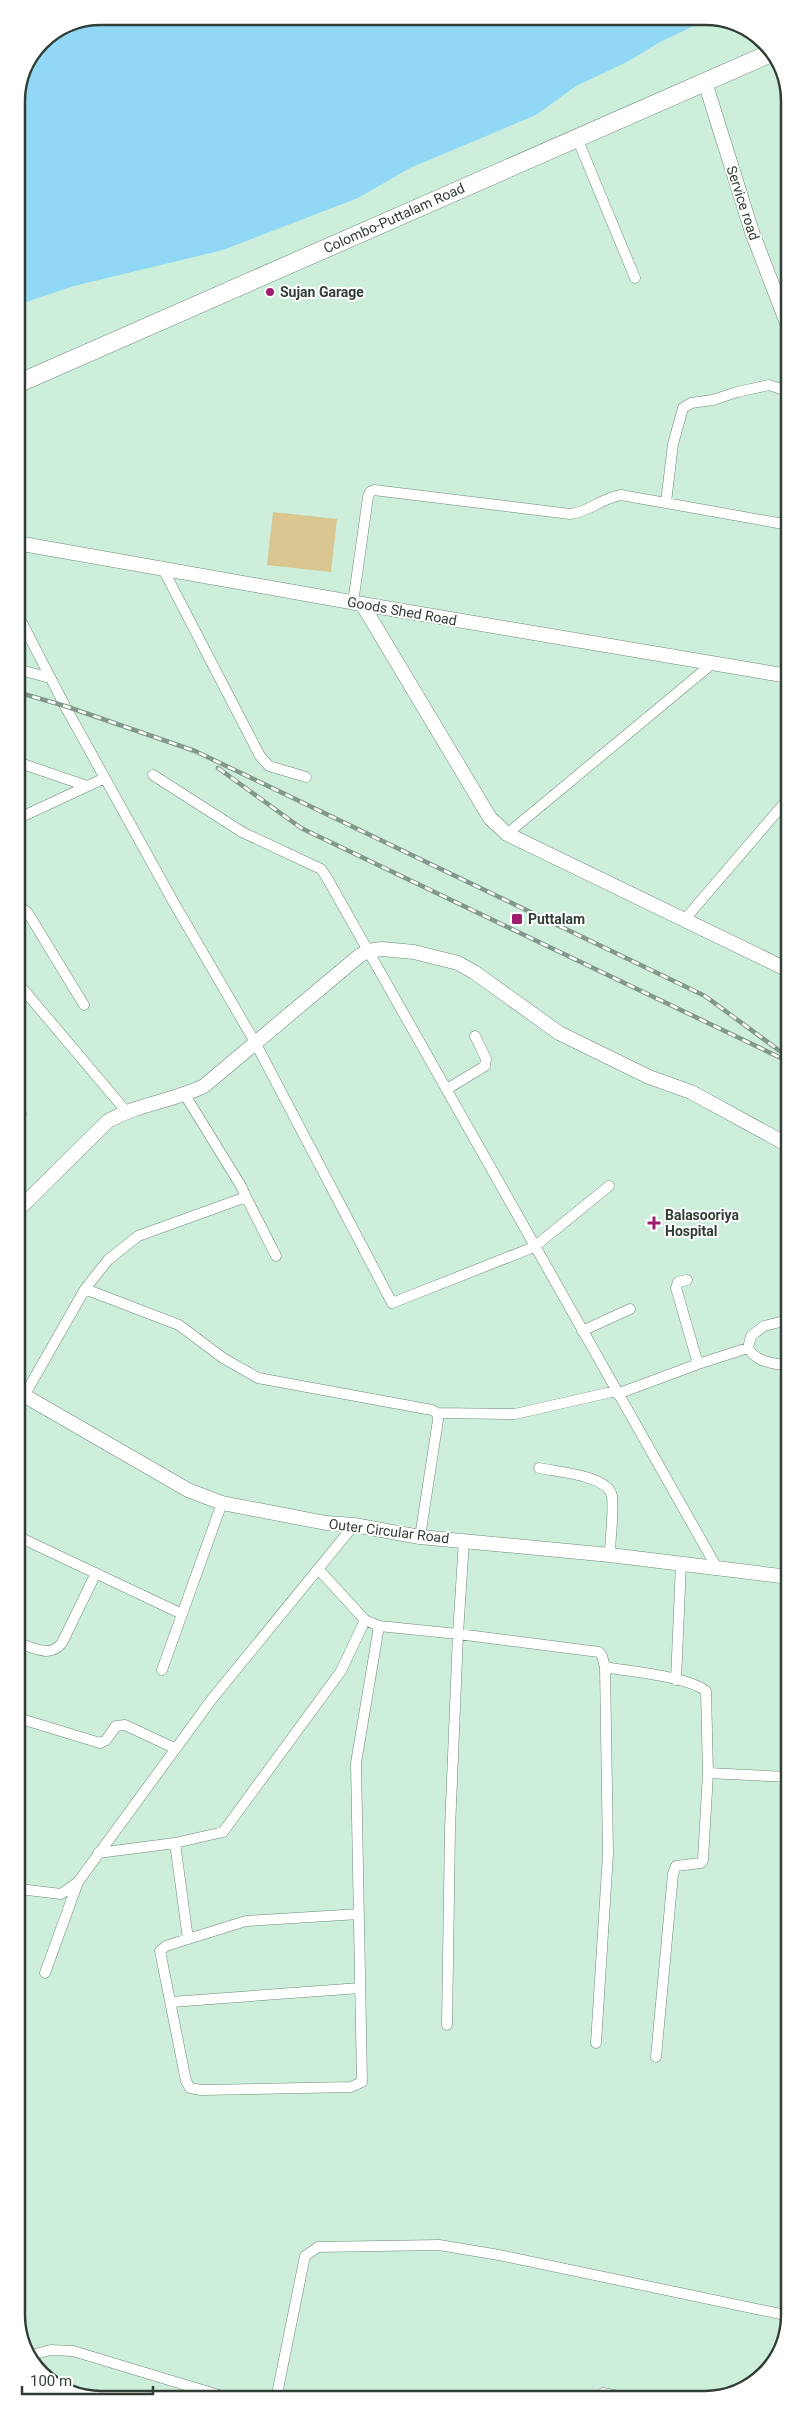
<svg xmlns="http://www.w3.org/2000/svg" width="806" height="2416" font-family="Roboto,sans-serif">
<rect width="100%" height="100%" fill="#cdeeda"/>
<path fill="#dac691" d="M273 512 337 519 331 572 267 565Z"/>
<path fill="#91d8f6" d="M713 17 662 41 627 62 576 86 536 115 410 168 358 198 223 250 74 286 17 305 16 95 41 41 69 23Z"/>
<g fill="none" stroke-linecap="round" stroke-linejoin="round">
<defs>
<path id="street" d="M577 138 635 278
M666 502 673 444 683 408 691 403 713 400 737 392 769 385 787 391
M163 569 260 756 269 766 306 777
M353 603 368 497 370 492 374 490 570 514C590 512 601 498 621 495L778 523 787 522
M17 613 65 706 174 903 256 1044 392 1303 534 1247 609 1186
M17 669 50 678
M17 762 87 786
M153 775 242 832 321 869 327 878 717 1568
M17 819 105 778
M507 834 713 663
M17 904 28 913 84 1005
M685 919 788 799
M17 982 126 1111
M447 1089 485 1066 486 1059 475 1036
M18 1106 21 1114 18 1121
M246 1197 276 1256
M687 1280 678 1282 676 1288 698 1364
M85 1289 179 1325 223 1358 258 1378 432 1410 437 1413 438 1420 420 1537
M582 1331 630 1309
M748 1348 751 1336 764 1326 788 1320
M617 1394 698 1364 748 1348C757 1363 773 1363 789 1366
M24 1396 85 1289 108 1260 138 1236 246 1197 241 1186 185 1095
M437 1413 515 1414 616 1391
M539 1468C557 1472 608 1475 612 1496 614 1513 610 1538 610 1555
M19 1537 182 1614
M464 1540 458 1634 599 1652 602 1656 605 1667
M319 1570 365 1620 379 1626 458 1634 450 1829 447 2025
M18 1643C34 1648 50 1658 62 1643L96 1573
M162 1670 222 1503
M676 1680 681 1564
M18 1718 100 1743 106 1740 116 1726 125 1725 174 1748
M175 1843 223 1832 341 1671 365 1620
M98 1853 175 1843 188 1939 166 1946 160 1951 186 2081 190 2088 201 2090 351 2087 362 2082 356 1763 379 1626
M19 1889 61 1894 78 1882 212 1699 354 1525
M188 1939 246 1921 359 1914
M45 1973 78 1882
M171 2002 360 1988
M596 2043 608 1854 605 1667C632 1672 686 1676 706 1691L708 1773
M656 2057 673 1874 676 1866 701 1863 703 1860 708 1773 789 1777
M31 2355 51 2350 73 2351 232 2399
M597 2397 603 2393 624 2397
M276 2399 305 2256 318 2247 439 2245 499 2255 790 2316"/>
<path id="secondary" d="M705 82 752 232 787 323
M17 543 362 604 788 676
M362 604 490 818 507 834 788 970
M18 1210 108 1121C138 1104 173 1101 204 1086L359 956 368 951 382 949 414 952 458 963 474 972 559 1033 649 1077 691 1092 788 1145
M18 1392 188 1490 222 1503 326 1523 354 1525 420 1537 610 1555 789 1577"/>
<path id="highway" d="M17 384 771 53"/>
</defs>
<use href="#street" stroke="#6d8b79" stroke-width="11"/>
<use href="#secondary" stroke="#6d8b79" stroke-width="15"/>
<use href="#highway" stroke="#6d8b79" stroke-width="19"/>
<use href="#street" stroke="#fff" stroke-width="10"/>
<use href="#secondary" stroke="#fff" stroke-width="14"/>
<use href="#highway" stroke="#fff" stroke-width="18"/>
<defs>
<path id="rail" d="M17 692 65 706 195 751 705 996 788 1057
M218 768 301 828 781 1058"/>
</defs>
<use href="#rail" stroke="#81988a" stroke-width="4.5"/>
<use href="#rail" stroke="#fff" stroke-width="2.5" stroke-dasharray="8" stroke-linecap="butt"/>
</g>
<g fill="#9f1d6f" stroke="#fff" stroke-width="2">
<circle cx="270" cy="292" r="5"/>
<rect x="511" y="913" width="12" height="12" rx="2.5"/>
<path d="M651.5 1215.5h5v5h5v5h-5v5h-5v-5h-5v-5h5z"/>
</g>
<g text-anchor="middle" dominant-baseline="central" stroke-width="4" stroke-linejoin="round" paint-order="stroke">
<g font-size="14" fill="#313e36" stroke="#fff">
<text transform="translate(743 203) rotate(72)">Service road</text>
<text transform="translate(394 218) rotate(-24)">Colombo-Puttalam Road</text>
<text transform="translate(402 611) rotate(10)">Goods Shed Road</text>
<text transform="translate(389 1531) rotate(7)">Outer Circular Road</text>
</g>
<g font-size="14" font-weight="bold" fill="#313e36" stroke="#fff" text-anchor="start">
<text x="280" y="292">Sujan Garage</text>
<text x="528" y="919">Puttalam</text>
<text x="665" y="1215">Balasooriya<tspan x="665" dy="16">Hospital</tspan></text>
</g>
</g>
<path d="M0 0H806V2416H0ZM101 25H705A76 76 0 0 1 781 101V2315A76 76 0 0 1 705 2391H101A76 76 0 0 1 25 2315V101A76 76 0 0 1 101 25Z" fill="#fff" fill-rule="evenodd"/>
<path fill="none" stroke="#313e36" stroke-width="2.5" d="M101 25H705A76 76 0 0 1 781 101V2315A76 76 0 0 1 705 2391H101A76 76 0 0 1 25 2315V101A76 76 0 0 1 101 25Z"/>
<path d="M22 2386v8h131v-8" fill="none" stroke="#313e36" stroke-width="2.5"/>
<text x="30" y="2386" font-size="15" fill="#313e36" stroke="#ffffff" stroke-width="4" paint-order="stroke">100 m</text>
</svg>
